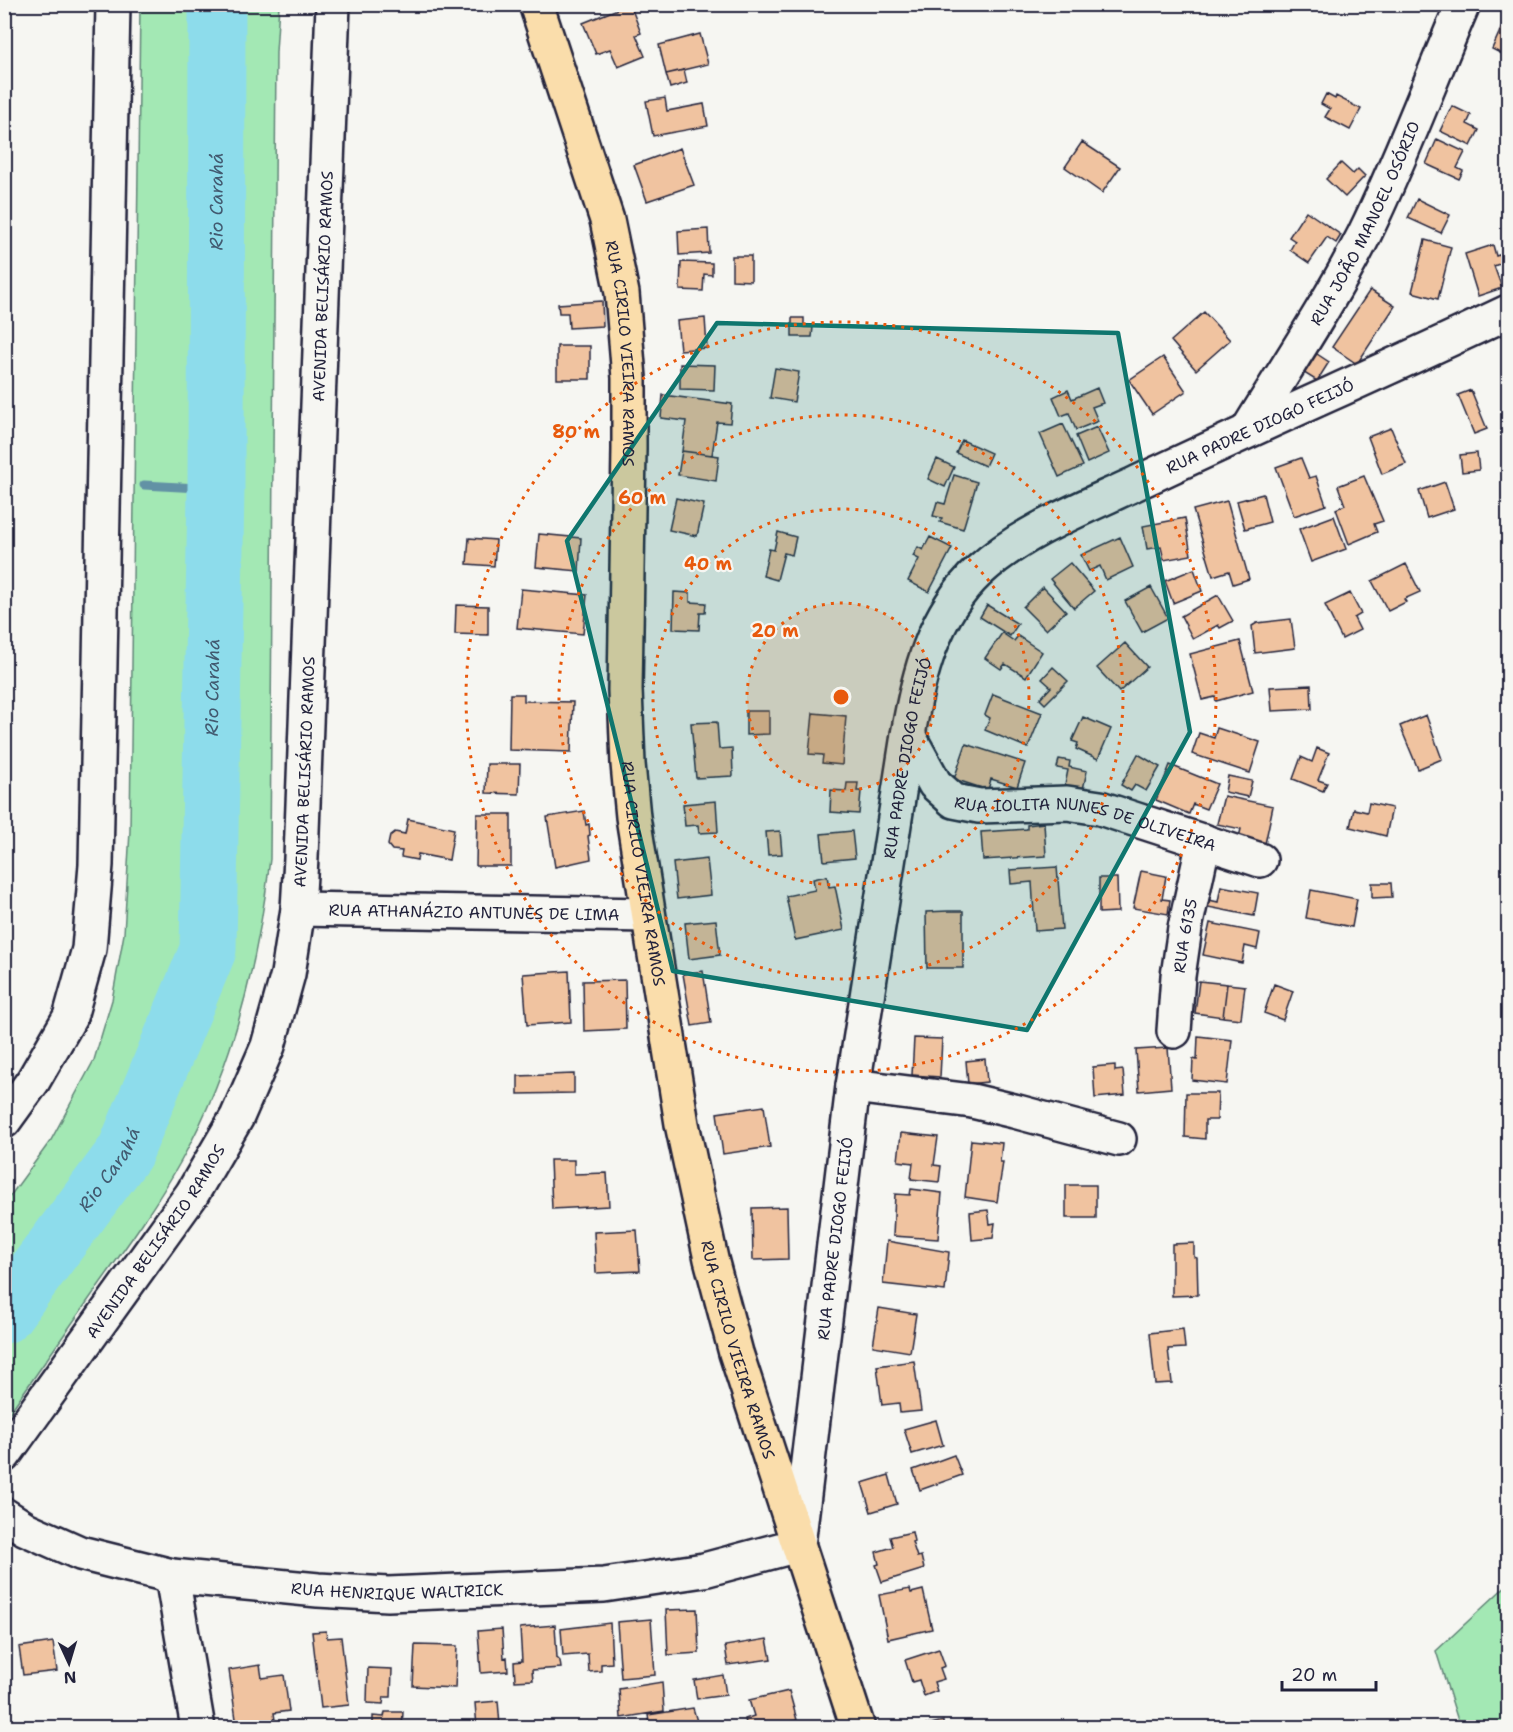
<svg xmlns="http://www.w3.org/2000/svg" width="1513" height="1732" font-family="'Shantell Sans',sans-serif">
<rect width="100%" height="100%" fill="#f6f6f2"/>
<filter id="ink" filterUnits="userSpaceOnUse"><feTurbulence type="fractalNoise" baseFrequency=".0167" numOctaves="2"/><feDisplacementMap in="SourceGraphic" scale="12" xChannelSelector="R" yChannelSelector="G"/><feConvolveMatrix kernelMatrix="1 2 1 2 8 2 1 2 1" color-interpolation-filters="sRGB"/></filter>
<g filter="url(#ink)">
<path fill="#a3e8b4" stroke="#628578" stroke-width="1.5" d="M140 5H279L276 52 270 859C258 964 233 1068 181 1161 157 1204 129 1243 101 1282 69 1328 37 1374 5 1419V1203L51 1140 94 1060 112 1000 124 934 130 831Z
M1508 1584V1727H1460L1436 1651Z"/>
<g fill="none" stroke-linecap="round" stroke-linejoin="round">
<path stroke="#6292a5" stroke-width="9" d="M144 485 216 489"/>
<path stroke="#8ddceb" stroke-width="57" id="s1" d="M4 1315 125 1152 208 950 216 489 217 4"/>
</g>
<path fill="#f0c3a0" stroke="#22223b" stroke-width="1.5" d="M630 4 641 33 636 35 645 56 618 67 610 49 596 54 583 23Z
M1508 13V57L1492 49Z
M700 34 708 64 666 74 659 45Z
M684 70 687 83 670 88 666 74Z
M1326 94 1335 99 1336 96 1361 109 1350 130 1325 117 1330 109 1321 104Z
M665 98 667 111 704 104 708 126 653 136 646 101Z
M1452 106 1471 115 1467 124 1479 130 1471 146 1440 131Z
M1437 139 1465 152 1457 168 1463 171 1459 179 1426 164Z
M1082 142 1120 167 1102 193 1065 167Z
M680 148 694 185 647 201 634 165Z
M1341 163 1353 174 1358 169 1365 176 1345 197 1326 179Z
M1417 199 1450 215 1441 233 1408 218Z
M1306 211 1341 235 1336 243 1327 237 1309 263 1290 250 1295 241 1289 237Z
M708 229 709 253 679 255 678 231Z
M1425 240 1451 247 1438 299 1412 292Z
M1493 245 1496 256 1502 254 1504 262 1494 266 1502 288 1478 296 1465 254Z
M732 256H751V281L732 280Z
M681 262 712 263V275L704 274 703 291 680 290Z
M1370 290 1395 306 1357 364 1332 347Z
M602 301 603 326 569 328 568 313H559L558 304Z
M1204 312 1230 340 1196 370 1171 341Z
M705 318 707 348 680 350 677 321Z
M792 318H804V327H813L812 337H792Z
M557 346H590V379H557Z
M1314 352 1329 362 1317 381 1301 371Z
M1163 357 1186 391 1152 414 1129 380Z
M680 364 715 365 714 390 680 389Z
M775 368 799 372 794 402 770 398Z
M1097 388 1103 403 1092 407 1098 421 1076 430 1069 413 1061 416 1053 397 1068 390 1072 399Z
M1471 390 1487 429 1474 434 1458 395Z
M663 395 732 404 730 423 717 422 712 455 682 451 686 421 661 418Z
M1063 424 1083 466 1059 477 1040 434Z
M1097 427 1109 453 1087 463 1076 436Z
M1391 428 1406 464 1382 474 1368 437Z
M962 440 991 453 985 466 956 453Z
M682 451 719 456 716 481 678 475Z
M1477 453 1479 470 1462 472 1460 455Z
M1301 458 1309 478 1316 476 1326 505 1294 516 1276 467Z
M937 459 954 467 945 487 928 479Z
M954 475 977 482 963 529 940 522 942 518 933 516 937 502 945 504Z
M1364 476 1383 521 1374 524 1377 532 1349 544 1336 509 1345 505 1338 486Z
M1445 482 1454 509 1427 518 1419 491Z
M1263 494 1270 522 1245 529 1237 501Z
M676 498 704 504 697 536 669 530Z
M1227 501 1249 579 1233 584 1229 571 1213 576 1193 510Z
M1334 516 1346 549 1311 562 1299 529Z
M1185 518 1191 555 1164 560 1161 547 1147 549 1143 526Z
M778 532 796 537 792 555 784 553 777 580 763 576 769 549 774 550Z
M539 534 581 538 579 571 536 567Z
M930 537 952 548 929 592 908 581 919 559 913 556 918 547 923 550Z
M1120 537 1133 567 1106 580 1100 566 1089 571 1081 555Z
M469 538 496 540 494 566 467 564Z
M1070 563 1094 591 1074 608 1050 579Z
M1406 564 1420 592 1404 599 1406 602 1388 611 1372 581Z
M1194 569 1202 591 1173 603 1165 581Z
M1043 587 1066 611 1046 630 1023 607Z
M1151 587 1168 618 1142 632 1125 601Z
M521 589 587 595 583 634 517 628Z
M674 592 690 593V602L706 603 705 613H700L699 630 673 629Z
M1350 593 1361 614 1354 618 1360 630 1342 639 1325 605Z
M1218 595 1233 621 1220 628 1218 625 1193 639 1181 616Z
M456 605 488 606V635L455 634Z
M987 605 1018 624 1010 636 980 617Z
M1291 619 1295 648 1255 653 1252 626 1257 623Z
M1002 633 1014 641 1018 636 1042 652 1026 677 1005 664 1001 669 985 658Z
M1240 641 1253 691 1216 701 1215 697 1202 700 1190 654Z
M1125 643 1147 667 1119 692 1097 668Z
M1053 667 1068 681 1045 704 1040 699 1051 687 1042 679Z
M1311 685 1312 709 1272 711 1270 687Z
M510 694H524V701L573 702 571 752 509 750Z
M993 694 1042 713 1028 748 985 730 990 718 985 715Z
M746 711H769V734L746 735Z
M813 713 846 716 842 765 822 763 823 755 809 754Z
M1426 715 1442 759 1418 769 1400 726Z
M1083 717 1111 729 1098 759 1076 749 1078 743 1072 741Z
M717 722 719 749 732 748 733 776 696 778 691 723Z
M1217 728 1260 742 1250 773 1192 754 1199 733 1214 738Z
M966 744 1025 763 1017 787 991 779 988 790 954 779Z
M1317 748 1329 753 1318 780 1327 783 1323 791 1293 779 1301 757 1312 762Z
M1138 754 1160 767 1146 791 1135 785 1131 791 1121 785Z
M1059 759 1070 761 1069 767 1087 771 1082 794 1064 790 1068 770 1057 768Z
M487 764H520L519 794 486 793Z
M1170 765 1217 784 1206 809 1193 804 1189 814 1156 800Z
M1228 776 1252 781 1248 797 1225 792Z
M847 783H858L857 791H861L859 814 830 812 831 790 846 791Z
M1224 796 1273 806 1265 844 1269 845 1268 851 1239 837 1241 829 1217 824Z
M716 801 718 832 699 833 698 825 685 826 683 804Z
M1369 803 1392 808 1386 836 1350 827 1354 809 1367 812Z
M584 811 586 825 589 824 590 835 588 836 591 859 555 867 547 817Z
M477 814H511V866H476Z
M408 819 454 829 449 860 418 854 417 860 401 857 402 851 392 850 388 845 390 836 395 832 405 834Z
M1044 823 1046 856 983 860 981 832 1027 829V825Z
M780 831 782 854 768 855 766 832Z
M852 831 855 858 824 861 821 834Z
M707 859 711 895 677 899 673 863Z
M1057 867 1062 929 1035 931 1032 882 1011 884 1010 870Z
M1141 871 1166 876 1162 899 1170 900 1168 914 1133 908Z
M827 876 829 887 835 886 844 930 795 940 786 896 815 890 813 879Z
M1099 878H1117L1118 912 1099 913Z
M1372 883H1391L1392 897 1372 898Z
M1221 886 1258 893 1254 916 1208 907 1209 900 1218 902Z
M1311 890 1357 899 1352 927 1306 918Z
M948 911H963V968H927L926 912Z
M716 920 720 955 689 959 685 923Z
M1210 923 1260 933 1257 949 1245 946 1242 963 1203 955Z
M569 971 571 1022 527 1025 523 974Z
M703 971 711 1023 692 1026 683 974Z
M625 980 626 1029 584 1031 583 981Z
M1199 981 1227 984 1223 1017 1195 1013Z
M1227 984 1245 986 1241 1019 1223 1017Z
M1274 984 1293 991 1283 1020 1264 1013Z
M1198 1036 1232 1040 1227 1084 1192 1080 1193 1059 1197 1060Z
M914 1038 942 1039 940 1077 912 1075Z
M1168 1048 1171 1088 1139 1091 1136 1050Z
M985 1059 987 1082 968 1084 966 1061Z
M1115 1065V1071L1123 1070 1125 1095 1095 1098 1093 1067Z
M574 1074V1093L518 1094V1076Z
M1186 1093H1218L1217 1120H1205V1139L1185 1137Z
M764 1106 770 1147 723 1154 717 1113Z
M901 1133 938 1137 934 1165 941 1166 939 1182 911 1179 913 1163 898 1161Z
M971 1140 1002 1143 1000 1162H1003L997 1202 965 1197Z
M550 1160H574V1174L607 1173 609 1206 552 1209Z
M1066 1185H1096V1218H1066Z
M911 1189 942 1193 938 1239 893 1236 895 1194 910 1195Z
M787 1207 788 1259 753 1260 752 1208Z
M988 1210 990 1224 995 1223 993 1238 972 1240 970 1212Z
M637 1230 640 1271 596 1273 594 1232Z
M887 1241 949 1252 945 1291 883 1284Z
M1194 1243V1257L1197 1258 1198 1295 1172 1296V1244Z
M879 1308 916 1314 910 1352 873 1346Z
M1183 1329 1185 1348 1168 1349 1172 1383 1155 1384 1150 1333Z
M914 1361 921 1411 900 1413 899 1403 882 1405 877 1366Z
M936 1420 943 1445 912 1454 904 1429Z
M954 1455 962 1475 920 1490 913 1470Z
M889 1475 897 1504 871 1512 862 1483Z
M912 1532 914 1541 912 1542 917 1557 921 1556 924 1569 882 1582 876 1565 879 1564 876 1552 893 1547 890 1537Z
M910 1589 911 1593 923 1590 932 1629 888 1639 879 1595Z
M697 1609 699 1653 668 1655 666 1610Z
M651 1619 655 1675 621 1678 617 1622Z
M610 1623 612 1663 601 1664V1671L589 1672 588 1654 563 1656 561 1629Z
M555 1625 557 1658 560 1661 561 1668 532 1670 533 1680 515 1681 514 1662 522 1661 520 1628Z
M502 1629 504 1658 507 1657 508 1671 481 1673 478 1631Z
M326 1631 327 1638 341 1637 349 1705 321 1708 312 1632Z
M767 1639 771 1659 728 1665 725 1646Z
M53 1642 57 1671 23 1675 19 1647Z
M415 1645 457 1646 455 1688 413 1686Z
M939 1649 945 1666 940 1668 944 1679 934 1682 937 1691 924 1696 919 1680 912 1682 905 1660Z
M260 1665 262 1678 284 1675 289 1711 274 1713 275 1720 237 1726 229 1670Z
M368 1668 392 1669 391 1697H384L383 1704 367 1703Z
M723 1675 726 1695 697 1699 694 1680Z
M662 1682 664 1711 621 1718 619 1689Z
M789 1691 797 1720 769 1728H747L745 1719 754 1716 749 1700Z
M498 1701 500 1725 477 1727 475 1703Z
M693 1708 699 1728H650L648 1715Z
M385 1712H403L402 1728H373V1716L384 1717Z
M943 1721V1728H915Z
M967 1723H1005V1728H967Z"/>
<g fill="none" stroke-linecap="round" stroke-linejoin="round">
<defs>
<g id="minor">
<path id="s2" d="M1248 430C1287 366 1330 302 1364 235 1401 160 1430 81 1463 4"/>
<path id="s3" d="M908 735 935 784 954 801 979 806 1067 803 1100 808 1260 860"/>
<path id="s4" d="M298 909 648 915"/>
<path id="s5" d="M1174 1031 1178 976 1185 928 1204 841"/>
<path d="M853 1086 972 1101 1014 1111 1119 1139"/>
<path d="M4 1121 33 1081 70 1017 89 949 96 865 113 4"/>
<path id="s6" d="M4 1455 192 1194 237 1117 268 1046 288 974 298 909 301 858 333 4"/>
<path id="s7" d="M4 1515 26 1529 80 1553 172 1576 318 1590 388 1594 604 1585 704 1570 798 1545 853 1086 908 735C918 676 933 614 979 571 1025 529 1089 506 1145 479 1265 422 1388 369 1508 312"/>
<path d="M172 1576 198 1728"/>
</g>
<g id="major">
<path id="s8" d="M536 4 607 220 622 293 629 378V449L625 690 628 764 633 817 682 1124 711 1259 736 1353 858 1728"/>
</g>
</defs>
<use href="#minor" stroke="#22223b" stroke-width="38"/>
<use href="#major" stroke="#22223b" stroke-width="38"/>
<use href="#minor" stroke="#f6f6f2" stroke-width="33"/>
<use href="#major" stroke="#faddab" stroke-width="33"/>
</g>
</g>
<path fill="#0f766e" fill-opacity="0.2" stroke="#0f766e" stroke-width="4.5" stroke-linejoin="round" d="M717 323 1118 333 1190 732 1027 1030 673 971 567 541Z"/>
<circle cx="841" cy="697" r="94" fill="#e8590c" fill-opacity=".12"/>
<g fill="none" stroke="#e8590c" stroke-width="3" stroke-dasharray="3 6">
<circle cx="841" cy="697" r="94"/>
<circle cx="841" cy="697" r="188"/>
<circle cx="841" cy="697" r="282"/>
<circle cx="841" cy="697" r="375"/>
</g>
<g text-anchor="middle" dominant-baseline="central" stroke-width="4.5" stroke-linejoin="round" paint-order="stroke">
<g font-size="16" fill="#22223b" stroke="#f6f6f2">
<text stroke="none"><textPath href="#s2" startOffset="238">RUA JOÃO MANOEL OSÓRIO</textPath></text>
<text stroke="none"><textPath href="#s6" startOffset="1252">AVENIDA BELISÁRIO RAMOS</textPath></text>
<text stroke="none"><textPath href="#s8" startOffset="362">RUA CIRILO VIEIRA RAMOS</textPath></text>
<text stroke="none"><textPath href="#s7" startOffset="2128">RUA PADRE DIOGO FEIJÓ</textPath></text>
<text stroke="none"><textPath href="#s7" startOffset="1606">RUA PADRE DIOGO FEIJÓ</textPath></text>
<text stroke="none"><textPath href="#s6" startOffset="766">AVENIDA BELISÁRIO RAMOS</textPath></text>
<text stroke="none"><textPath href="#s3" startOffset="216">RUA IOLITA NUNES DE OLIVEIRA</textPath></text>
<text stroke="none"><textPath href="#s8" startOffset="884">RUA CIRILO VIEIRA RAMOS</textPath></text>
<text stroke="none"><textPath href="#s4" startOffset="176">RUA ATHANÁZIO ANTUNES DE LIMA</textPath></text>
<text stroke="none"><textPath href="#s5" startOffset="96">RUA 6135</textPath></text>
<text stroke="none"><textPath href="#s7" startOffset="1120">RUA PADRE DIOGO FEIJÓ</textPath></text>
<text stroke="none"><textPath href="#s6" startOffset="262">AVENIDA BELISÁRIO RAMOS</textPath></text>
<text stroke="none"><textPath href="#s8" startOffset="1370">RUA CIRILO VIEIRA RAMOS</textPath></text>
<text stroke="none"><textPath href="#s7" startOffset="406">RUA HENRIQUE WALTRICK</textPath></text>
</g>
<g font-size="18" font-style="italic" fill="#425a70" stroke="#f6f6f2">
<text stroke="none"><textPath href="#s1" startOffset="1170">Rio Carahá</textPath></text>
<text stroke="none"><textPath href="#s1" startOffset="684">Rio Carahá</textPath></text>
<text stroke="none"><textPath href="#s1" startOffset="180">Rio Carahá</textPath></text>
</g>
</g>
<circle cx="841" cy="697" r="9" fill="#e8590c" stroke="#f6f6f2" stroke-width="3"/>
<g font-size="18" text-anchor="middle" font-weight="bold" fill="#e8590c" stroke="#f6f6f2" stroke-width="4.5" stroke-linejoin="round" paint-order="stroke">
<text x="576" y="438">80 m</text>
<text x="642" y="504">60 m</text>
<text x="708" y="570">40 m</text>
<text x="775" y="637">20 m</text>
</g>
<rect width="1513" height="1732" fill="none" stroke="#f6f6f2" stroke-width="24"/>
<rect x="12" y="12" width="1489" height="1708" fill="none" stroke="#22223b" stroke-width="2" filter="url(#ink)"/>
<g transform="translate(69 1663) rotate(176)" stroke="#f6f6f2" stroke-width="4.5" paint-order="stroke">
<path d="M0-4.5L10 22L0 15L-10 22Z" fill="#22223b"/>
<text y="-9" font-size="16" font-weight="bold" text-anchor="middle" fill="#22223b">N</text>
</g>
<path d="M1282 1681v9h94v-9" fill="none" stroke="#22223b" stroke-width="3"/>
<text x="1291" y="1681" font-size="18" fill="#22223b" stroke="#f6f6f2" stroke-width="4.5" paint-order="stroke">20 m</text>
</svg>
